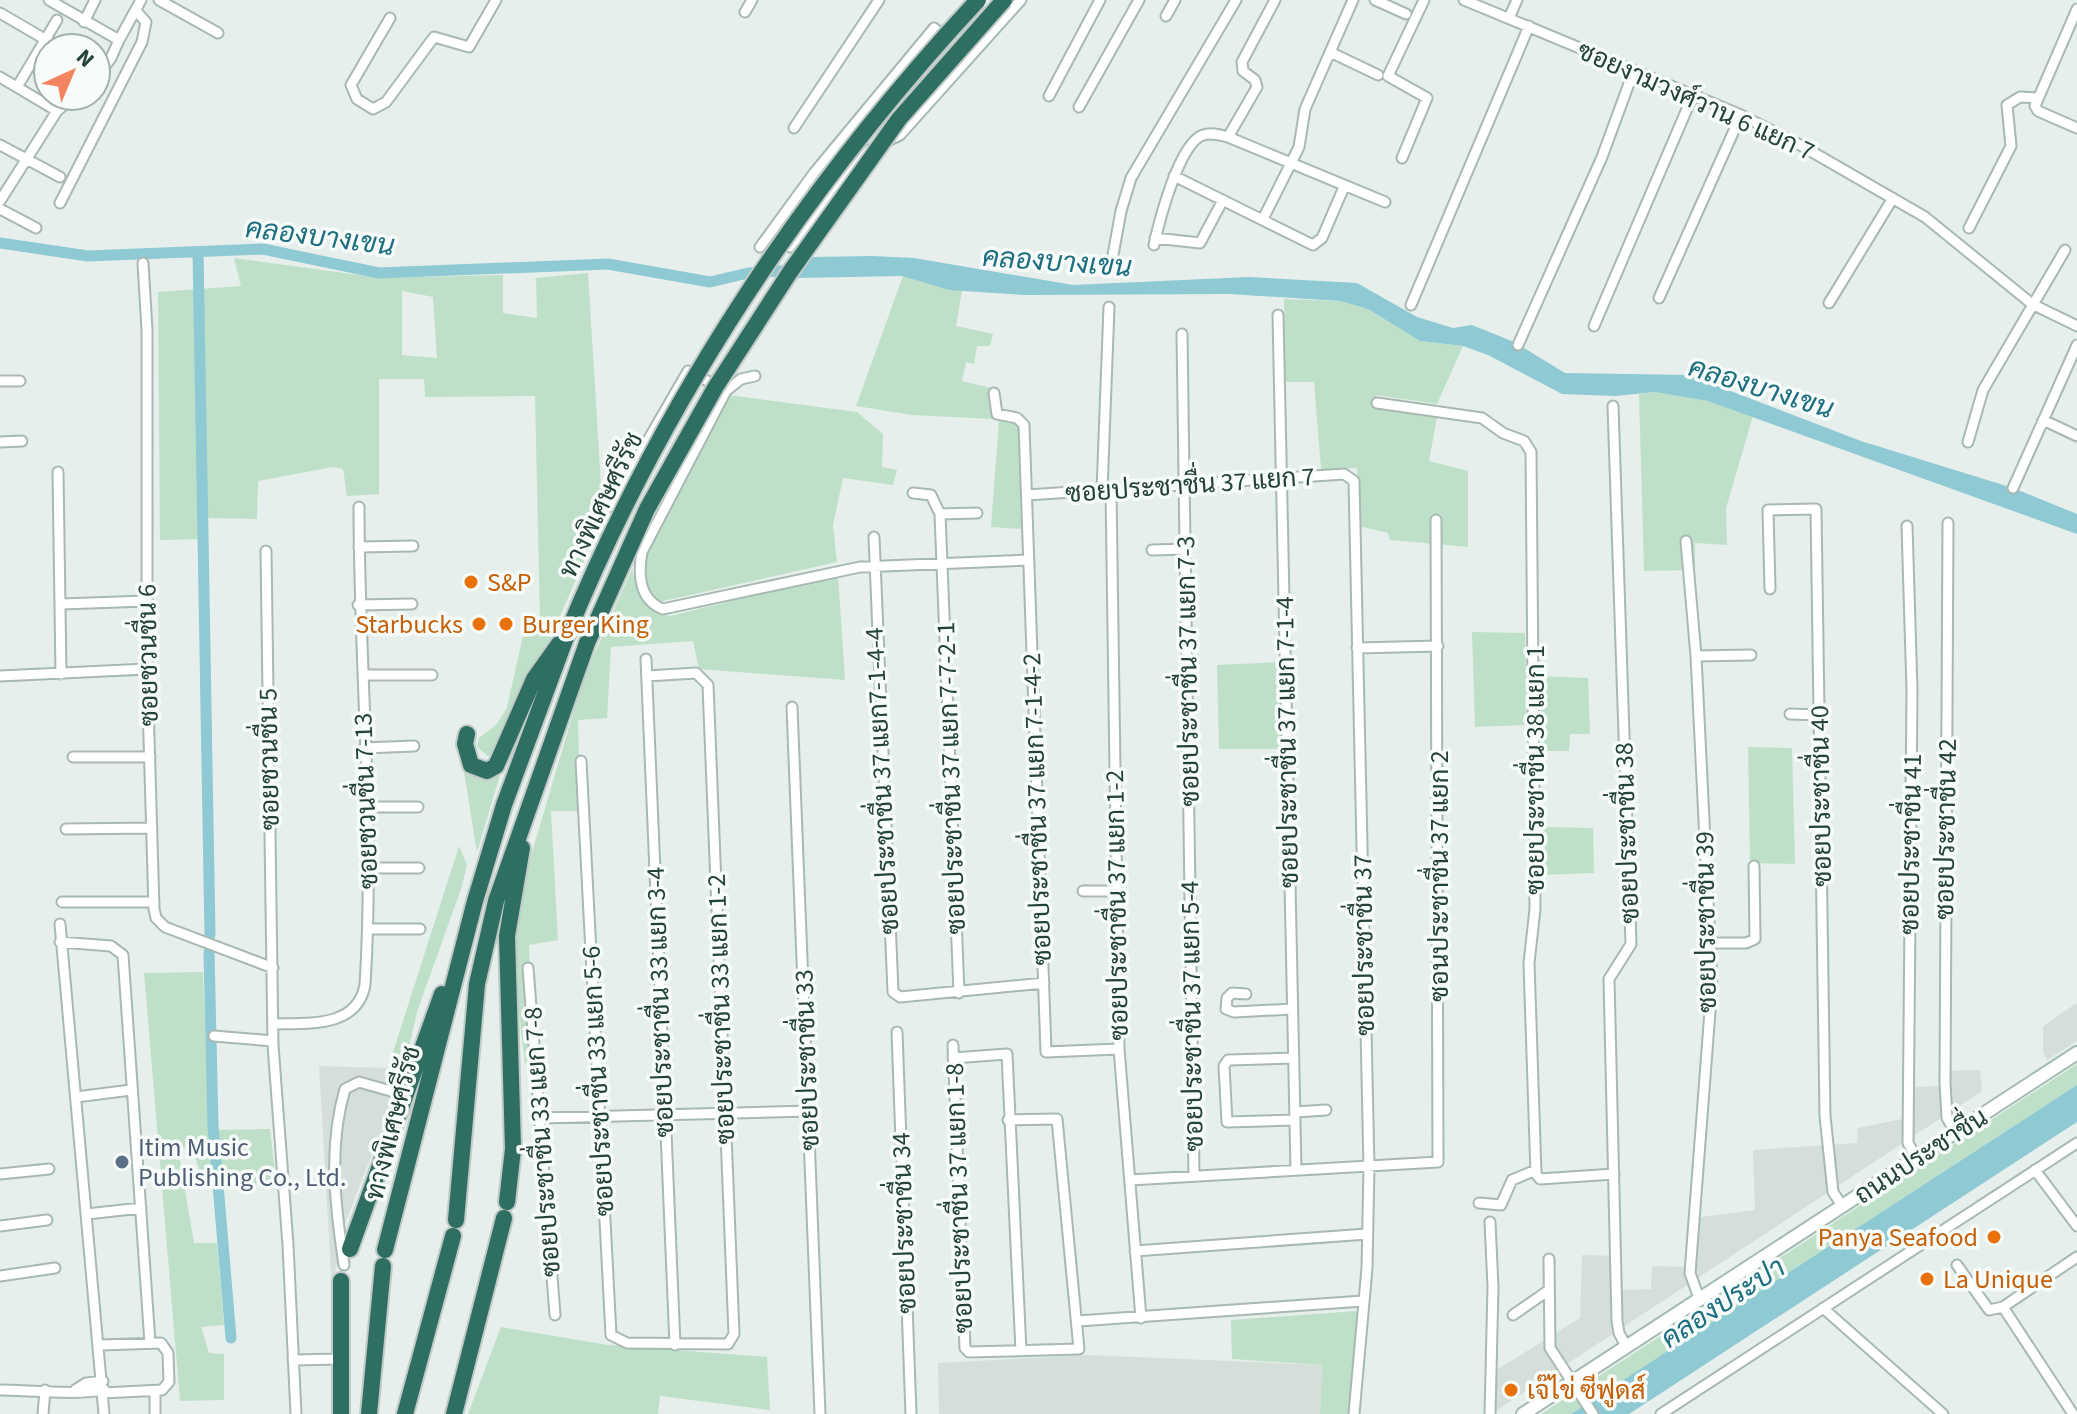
<svg xmlns="http://www.w3.org/2000/svg" width="2077" height="1414" font-family="'Source Sans 3',Sarabun,sans-serif">
<rect width="100%" height="100%" fill="#e6efeb"/>
<path fill="#d4dfda" d="M2077 1003V1041L2047 1060 2043 1052V1026Z
M319 1066 388 1068 403 1075 344 1226 332 1289Z
M1980 1070 1982 1091 1491 1414 1493 1372 1580 1318 1582 1255 1620 1256 1621 1290 1651 1289 1652 1266 1688 1267 1694 1218 1755 1210 1753 1150 1857 1143 1858 1128 1902 1119 1914 1087 1939 1086 1941 1071Z
M1087 1355 1322 1365 1320 1414H939L938 1363Z"/>
<path fill="#bfe0c8" fill-rule="evenodd" d="M234 258 381 278 503 275V313L537 318 536 278 588 273 603 517 502 750 488 756 477 747 479 738 498 723 507 707 526 623 540 620 535 396 425 397 424 379H379V494L347 496 343 469 333 467 258 481 257 519 206 518 209 539 160 540 158 292 241 286ZM402 291 433 297 437 358 402 355Z
M903 276 949 290H962L956 326 993 334 990 346H977L974 364 966 362 962 381 991 388 993 419 912 415 856 406Z
M1284 299 1340 301 1368 309 1420 341 1463 346 1437 404 1376 395 1374 407 1437 417 1429 461 1468 471V547L1390 540 1388 533 1359 526 1357 468 1321 469 1314 382H1285Z
M1655 392 1708 401 1753 416 1726 508 1727 545 1695 543V570L1644 571 1639 394Z
M729 395 857 412 883 434 882 467 897 470 893 485 843 478 833 525 837 562 659 602C646 589 642 572 646 553Z
M999 420 1019 424 1021 529 991 527Z
M632 569C639 598 639 608 670 616L838 575 845 680 699 669 693 641 611 647 607 718 578 720 580 811H551L558 940 529 945 532 1063H525C518 1005 510 951 520 893L583 680Z
M1472 632 1525 633 1527 725 1475 727Z
M1280 662 1282 749H1219L1217 665Z
M1538 676 1588 678 1590 734H1570L1569 751H1539Z
M1748 747 1792 748 1795 864 1750 863Z
M462 760 479 778 500 775 477 852Z
M1540 827 1593 828 1594 873 1539 875Z
M459 846 467 865 462 886 417 1012 403 1075 388 1068Z
M203 972 209 1130 270 1129 276 1181 205 1188 192 1147 178 1148 194 1243H217L224 1325 201 1327 209 1353 224 1354V1400L180 1401 144 973Z
M2077 1064V1085L1571 1414H1541Z
M1356 1311 1359 1314 1350 1414H1320L1322 1365 1232 1359 1231 1320Z
M501 1327 608 1345 767 1357 770 1410 660 1396 658 1414H468Z"/>
<path fill="#8ec9d4" d="M872 256 914 258 1073 285 1249 277 1357 283 1417 317 1453 328 1472 325 1514 342 1565 373 1689 375 1861 441 2013 488 2077 514V534L1708 401 1655 392 1615 396 1562 394 1488 355 1463 346 1420 341 1368 309 1340 301 1229 294 1025 295 949 290 902 276 796 278 812 257Z
M2077 1085V1122L1629 1414H1571Z"/>
<g fill="none" stroke-linecap="round" stroke-linejoin="round">
<path stroke="#8ec9d4" stroke-width="11" d="M0 243 88 256 263 249 379 273 608 264 710 282 748 273 796 270
M198 252 210 935
M209 952 213 1126 231 1338"/>
<defs>
<path id="street" d="M49 0 119 40 141 0
M159 0 218 33
M1375 0 1406 14
M1464 0 1741 115 1802 146 1925 217 2032 304 2077 326
M2077 9 2035 106 2038 111 2077 128
M745 12 752 0
M0 13 60 48
M1166 16 1175 0
M390 18 351 85 357 99 373 109 386 102 434 37 469 47 496 0
M1509 18 1517 0
M84 22 95 0
M1330 52 1378 75
M0 77 57 111
M96 78 111 58 119 40
M17 87 57 20
M1049 96 1100 0
M1079 107 1139 0
M794 128 879 0
M1228 137 1257 87 1255 80 1243 71 1242 62 1275 0
M885 142 900 135 1021 0
M0 145 60 177
M1402 158 1427 98 1388 76 1424 0
M1174 176 1313 245 1322 238 1344 187
M0 201 57 111 75 96
M60 203 142 42 146 22 137 12
M0 209 36 228
M1263 219 1299 147 1305 109 1353 0
M1969 228 2011 146 2007 105 2020 97 2038 98
M1155 238 1200 243 1223 200
M1154 245C1159 222 1179 143 1203 135 1211 132 1220 135 1228 137L1385 202
M760 247 814 173 934 28 964 51
M790 247 869 150
M143 263 147 330V669L154 909 156 918 165 927 273 968
M1111 266 1121 211 1131 178 1236 0
M1659 298 1741 115
M1829 303 1893 198
M1411 305 1529 26
M1278 315 1296 1169
M1594 326 1693 95
M1182 334 1194 1176
M1518 345 1602 157 1634 70
M755 376 741 379 726 391 642 552C638 574 639 600 663 609L860 567 1028 560
M0 381H20
M994 393 997 414 1017 418 1024 425 1046 1052 1119 1049
M1377 403 1482 418 1503 433 1524 441 1531 452 1535 909 1529 963 1536 1174 1540 1179 1614 1174
M1613 406 1631 944 1609 979 1617 1321 1619 1333 1626 1346
M2043 420 2077 436
M0 442 22 441
M1968 442 1983 390 2065 250
M58 472 61 674
M2013 488 2077 345
M1111 490 1119 1049 1141 1318
M1102 491 1109 307
M913 493 931 495 940 514 959 993
M1027 495 1344 474 1354 481 1369 1167 1367 1268 1354 1414
M610 506 688 371 719 387
M940 514 977 513
M1948 523 1945 1083 1947 1118 1956 1133
M1907 526 1912 690 1908 1143 1917 1159
M874 537 893 992 900 997 1044 983
M1686 541 1696 656 1712 985 1690 1273 1700 1301
M359 547 413 546
M1152 550 1186 549
M266 551 273 1045 288 1245 296 1414
M1770 589 1768 510 1816 509 1825 1116 1833 1192 1843 1207
M61 604 147 601
M358 605 412 604
M1357 648 1438 646
M1696 656 1751 655
M646 659 675 1345
M363 675H432
M0 676 147 669
M792 707 820 1414
M1790 714 1820 715
M364 748 414 746
M73 757H150
M581 761 611 1335 627 1343 728 1344 734 1334 708 685 696 673 647 676
M366 807H418
M66 829 152 828
M369 868H419
M1083 891H1117
M62 902H154
M60 924 104 1414
M369 929H420
M60 942 111 946 123 955 150 1343
M1709 943H1746L1755 939 1754 866
M528 968 555 1315
M1246 994 1232 993 1227 998 1226 1009 1234 1012 1292 1009
M274 1024C309 1023 357 1028 365 985 375 826 359 666 359 507
M897 1032 911 1414
M214 1036 273 1041
M953 1045 965 1348 969 1352 1079 1349 1057 1119 1008 1120
M953 1058 1007 1054 1021 1351
M1294 1058 1228 1060 1224 1066 1227 1122 1295 1120
M76 1097 131 1090
M1295 1112 1326 1110
M540 1118 809 1111
M2035 1170 2077 1226
M0 1174 49 1169
M1130 1180 1438 1162 1436 520
M1479 1203 1501 1205 1512 1180 1536 1170
M87 1214 141 1208
M0 1226 47 1220
M1135 1251 1367 1234
M1549 1259 1550 1348 1593 1414
M344 1265C335 1205 328 1147 345 1089L359 1082 405 1095
M1957 1265 1989 1310 2003 1307 2077 1257
M0 1276 55 1268
M2003 1307 2073 1414
M1823 1308 1943 1414
M1513 1315 1549 1290
M1078 1321 1363 1301
M100 1345 161 1343 168 1353 169 1382 162 1390 103 1393
M293 1360 342 1359
M0 1390C25 1390 85 1396 104 1389
M75 1390 86 1383 103 1381
M43 1414 45 1390
M155 1414V1391
M1490 1414 1493 1287 1490 1222
M1661 1414 2077 1143"/>
<path id="secondary" d="M1523 1414 2077 1053"/>
<path id="highway" d="M467 734 465 744 471 765 487 771 496 766 534 679 559 644
M507 1202 513 1149 507 936 522 848
M456 1220 477 984 496 901 587 643
M350 1249 442 994
M385 1250 475 901 504 805 568 632
M341 1281V1414
M369 1414 383 1266
M405 1414 453 1236
M454 1414 504 1218"/>
</defs>
<use href="#street" stroke="#a8b8b2" stroke-width="13"/>
<use href="#secondary" stroke="#a4bbb3" stroke-width="16"/>
<use href="#highway" stroke="#c2cac8" stroke-width="20"/>
<use href="#street" stroke="#fff" stroke-width="9"/>
<use href="#secondary" stroke="#fff" stroke-width="12"/>
<use href="#highway" stroke="#2f6f62" stroke-width="16"/>
<defs>
<path id="highway-bridge" d="M568 632C664 398 806 185 978 0
M587 643 647 509 715 388 790 272 899 119 1004 0"/>
</defs>
<use href="#highway-bridge" stroke="#c2cac8" stroke-width="20" stroke-linecap="butt"/>
<use href="#highway-bridge" stroke="#2f6f62" stroke-width="16"/>
</g>
<g fill="#e8710a" stroke="#f7fbf9" stroke-width="3">
<circle cx="471" cy="582" r="8"/>
<circle cx="479" cy="624" r="8"/>
<circle cx="506" cy="624" r="8"/>
<circle cx="1994" cy="1237" r="8"/>
<circle cx="1927" cy="1279" r="8"/>
<circle cx="1511" cy="1390" r="8"/>
</g>
<circle fill="#5c6f8a" stroke="#f7fbf9" stroke-width="3" cx="122" cy="1162" r="8"/>
<g text-anchor="middle" dominant-baseline="central" stroke-width="7" stroke-linejoin="round" paint-order="stroke">
<g font-size="26" fill="#24423a" stroke="#f7fbf9">
<text transform="translate(1696 101) rotate(24)">ซอยงามวงศ์วาน 6 แยก 7</text>
<text transform="translate(1190 485) rotate(-4)">ซอยประชาชื่น 37 แยก 7</text>
<text transform="translate(601 505) rotate(-64)">ทางพิเศษศรีรัช</text>
<text transform="translate(148 655) rotate(-91)">ซอยชวนชื่น 6</text>
<text transform="translate(1188 671) rotate(-91)">ซอยประชาชื่น 37 แยก 7-3</text>
<text transform="translate(1287 742) rotate(-91)">ซอยประชาชื่น 37 แยก 7-1-4</text>
<text transform="translate(269 759) rotate(-91)">ซอยชวนชื่น 5</text>
<text transform="translate(1535 770) rotate(-90)">ซอยประชาชื่น 38 แยก 1</text>
<text transform="translate(951 778) rotate(-92)">ซอยประชาชื่น 37 แยก 7-7-2-1</text>
<text transform="translate(882 781) rotate(-93)">ซอยประชาชื่น 37 แยก7-1-4-4</text>
<text transform="translate(1821 796) rotate(-91)">ซอยประชาชื่น 40</text>
<text transform="translate(366 801) rotate(-92)">ซอยชวนชื่น 7-13</text>
<text transform="translate(1037 809) rotate(-92)">ซอยประชาชื่น 37 แยก 7-1-4-2</text>
<text transform="translate(1946 829) rotate(-89)">ซอยประชาชื่น 42</text>
<text transform="translate(1627 833) rotate(-92)">ซอยประชาชื่น 38</text>
<text transform="translate(1911 844) rotate(-89)">ซอยประชาชื่น 41</text>
<text transform="translate(1439 876) rotate(-90)">ซอนประชาชื่น 37 แยก 2</text>
<text transform="translate(1117 905) rotate(-91)">ซอยประชาชื่น 37 แยก 1-2</text>
<text transform="translate(1706 922) rotate(-91)">ซอยประชาชื่น 39</text>
<text transform="translate(1364 945) rotate(-91)">ซอยประชาชื่น 37</text>
<text transform="translate(660 1002) rotate(-92)">ซอยประชาชื่น 33 แยก 3-4</text>
<text transform="translate(721 1009) rotate(-92)">ซอยประชาชื่น 33 แยก 1-2</text>
<text transform="translate(1192 1016) rotate(-91)">ซอยประชาชื่น 37 แยก 5-4</text>
<text transform="translate(807 1060) rotate(-92)">ซอยประชาชื่น 33</text>
<text transform="translate(598 1081) rotate(-93)">ซอยประชาชื่น 33 แยก 5-6</text>
<text transform="translate(393 1123) rotate(-76)">ทางพิเศษศรีรัช</text>
<text transform="translate(542 1142) rotate(-94)">ซอยประชาชื่น 33 แยก 7-8</text>
<text transform="translate(1921 1156) rotate(-33)">ถนนประชาชื่น</text>
<text transform="translate(959 1198) rotate(-92)">ซอยประชาชื่น 37 แยก 1-8</text>
<text transform="translate(904 1223) rotate(-92)">ซอยประชาชื่น 34</text>
</g>
<g font-size="26" fill="#c56008" stroke="#f7fbf9" text-anchor="start">
<text x="487" y="582">S&amp;P</text>
<text x="463" y="624" text-anchor="end">Starbucks</text>
<text x="522" y="624">Burger King</text>
<text x="1978" y="1237" text-anchor="end">Panya Seafood</text>
<text x="1943" y="1279">La Unique</text>
<text x="1527" y="1390">เจ๊ไข่ ซีฟูดส์</text>
</g>
<g font-size="26" fill="#4e5e75" stroke="#f7fbf9" text-anchor="start">
<text x="138" y="1147">Itim Music<tspan x="138" dy="30">Publishing Co., Ltd.</tspan></text>
</g>
<g font-size="28" font-style="italic" fill="#1c6f80" stroke="#f7fbf9">
<text transform="translate(320 237) rotate(7)">คลองบางเขน</text>
<text transform="translate(1057 262) rotate(4)">คลองบางเขน</text>
<text transform="translate(1761 388) rotate(17)">คลองบางเขน</text>
<text transform="translate(1723 1303) rotate(-33)">คลองประปา</text>
</g>
</g>
<g transform="translate(72 72) rotate(44)"><circle r="38" fill="#f7fbf9" stroke="#a3b1ad" stroke-width="2"/>
<path d="M0-6L14 30L0 20L-14 30Z" fill="#f4845f"/>
<text y="-12" font-size="22" font-weight="bold" text-anchor="middle" fill="#24423a">N</text>
</g>
</svg>
